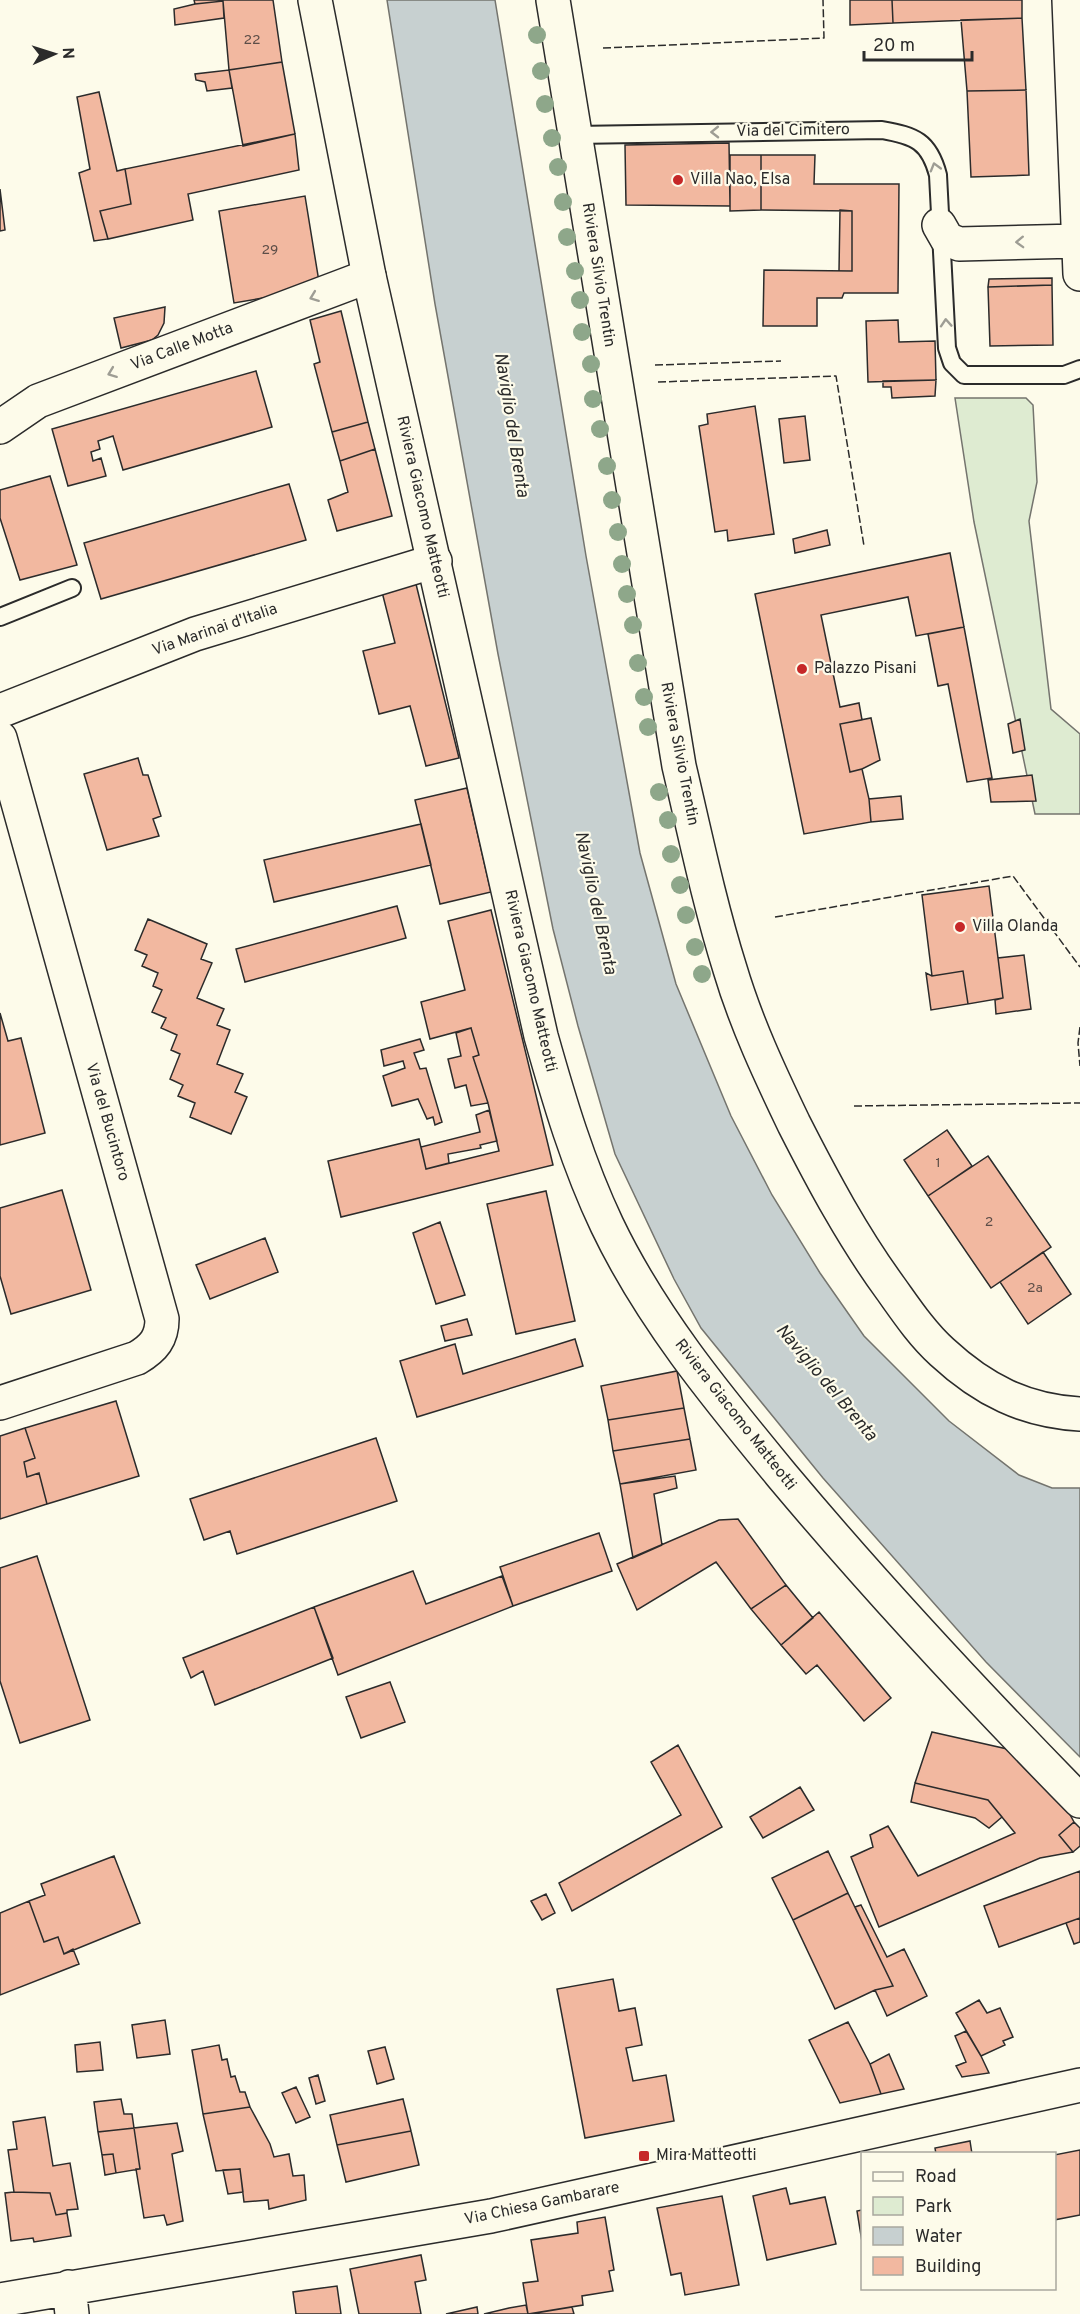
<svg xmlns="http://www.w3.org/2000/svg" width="1080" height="2314" font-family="Overpass,sans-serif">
<rect width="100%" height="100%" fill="#fdfbea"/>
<path fill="#deebd1" stroke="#74746e" stroke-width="1.5" d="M955 398H1026L1033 405 1037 482 1029 521 1051 709 1080 734V814H1035L974 522Z"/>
<path fill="#c7d0d0" stroke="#74746e" stroke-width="1.5" d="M387 0H495L586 556 640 853 676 984 731 1116 772 1195 820 1273 864 1336 949 1421 1019 1475 1052 1488H1080V1757L986 1662 823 1478 701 1328 674 1279 615 1154 578 1026 553 929 498 654 435 304Z"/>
<path fill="#f2b8a0" stroke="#2b2b2b" stroke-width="1.5" d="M194 0H273L282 62 229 70 223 1 195 4Z
M850 0H892L893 23 850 25Z
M892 0H1022V18L893 23Z
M223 1 224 18 175 25 174 9 195 4Z
M1022 18 1026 90 967 91 961 20Z
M282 62 295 134 243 146 229 70Z
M229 70 232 88 207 91 205 82 196 80 195 74Z
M1026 90 1029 175 971 177 967 91Z
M99 92 117 171 125 169 131 204 100 211 108 239 94 241 79 173 90 169 77 97Z
M295 134 299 170 188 194 193 220 108 239 100 211 131 204 125 169Z
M729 143 730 206 626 205 625 145Z
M730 155H761V210L730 211Z
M761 155H815L814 184H899L898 293H844L842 298H817V326H763L764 270 852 271V211L761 210Z
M0 189 5 230 0 231Z
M305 196 320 288 234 303 219 211Z
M840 210 852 211V271H839Z
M1052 278V285L988 287 989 279Z
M1052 285 1053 345 990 346 988 287Z
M165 307 164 323 158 335 152 340 121 348 114 318Z
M341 311 368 422 332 432 314 364 320 362 310 320Z
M898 320 899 342 935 341 936 380 868 382 866 321Z
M256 371 272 427 123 470 113 436 98 441 100 449 91 452 93 461 101 458 106 476 68 486 52 429Z
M936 380 935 396 892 398 891 387H883V381Z
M755 406 774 534 728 541 727 530 715 532 699 426 708 424 707 414Z
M805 416 810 460 784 463 779 419Z
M368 422 375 449 340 461 332 432Z
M375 449 392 516 337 531 328 500 348 492 340 461Z
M50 476 77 565 20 580 0 518V490Z
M289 484 306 540 101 599 84 543Z
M827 530 830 545 795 553 793 539Z
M950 553 964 627 916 636 908 597 821 615 840 707 859 703 862 720 840 724 850 772 862 769 869 799 871 822 804 834 755 594Z
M415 580 459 758 426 766 410 706 379 714 363 651 395 643 381 588Z
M964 627 992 778 967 782 948 684 938 686 928 634Z
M871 718 880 760 862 769 850 772 840 724Z
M1020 719 1025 750 1013 753 1008 724Z
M138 758 143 775H148L161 816 153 819 159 836 107 850 84 774Z
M1032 775 1036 801 991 802 988 780Z
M467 788 491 892 440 904 415 800Z
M901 796 903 819 871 822 869 799Z
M421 824 431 865 274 902 264 860Z
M989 886 1003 998 968 1004 963 971 932 976 922 895Z
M397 906 406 938 245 982 236 949Z
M491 910 553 1165 341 1217 328 1161 419 1139 426 1169 499 1151 488 1103 473 1057 479 1055 471 1028 430 1039 421 1002 465 990 448 921Z
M148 919 207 944 201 959 212 963 197 998 224 1009 217 1025 230 1030 217 1064 243 1074 235 1092 247 1097 231 1134 190 1117 195 1103 178 1096 183 1085 170 1079 180 1054 171 1050 177 1035 161 1028 166 1018 152 1012 162 990 153 986 158 973 142 966 147 955 135 950Z
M1024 955 1031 1009 996 1014 995 1000 1003 998 998 958Z
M963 971 968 1004 931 1010 926 973 932 976Z
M0 1013 8 1041 21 1038 45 1133 0 1145Z
M471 1028 479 1055 473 1057 488 1103 471 1106 466 1085 455 1088 448 1059 461 1056 456 1033Z
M420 1039 424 1050 414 1053 420 1069 426 1068 442 1122 435 1125 433 1117 427 1119 418 1099 392 1106 383 1076 405 1068 403 1061 384 1066 381 1050Z
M489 1110 497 1141 480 1145 481 1148 448 1154 449 1163 426 1169 421 1147 480 1132 476 1115Z
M947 1130 972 1166 928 1196 904 1160Z
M988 1156 1051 1247 991 1288 928 1196Z
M62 1190 91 1290 11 1314 0 1276V1208Z
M546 1191 575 1321 516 1334 487 1204Z
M440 1222 465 1295 436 1304 413 1233Z
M265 1238 278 1272 210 1299 196 1265Z
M1043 1252 1071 1294 1028 1324 1000 1282Z
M467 1319 472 1335 445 1341 441 1326Z
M575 1339 583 1366 417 1417 400 1361 455 1344 463 1374Z
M677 1371 684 1408 608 1420 601 1386Z
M116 1401 139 1476 47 1504 39 1473 27 1477 24 1462 35 1458 25 1428Z
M684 1408 690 1439 613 1451 608 1420Z
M25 1428 35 1458 24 1462 27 1477 39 1473 47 1504 0 1519V1436Z
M376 1438 397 1501 237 1554 230 1531 204 1540 190 1499Z
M690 1439 696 1470 620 1484 613 1451Z
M675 1476 677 1488 654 1494 662 1545 633 1558 620 1484Z
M738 1519 786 1585 751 1609 716 1562 637 1610 617 1564 719 1520Z
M599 1533 612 1571 513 1606 500 1567Z
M37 1556 90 1720 20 1743 0 1681V1568Z
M413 1571 426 1604 502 1576 513 1606 338 1675 314 1607Z
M786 1585 813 1618 781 1645 751 1609Z
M314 1607 333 1658 215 1705 203 1671 191 1678 183 1658Z
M819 1612 891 1698 864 1721 817 1665 806 1674 781 1645Z
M390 1682 405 1722 361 1738 346 1697Z
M932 1732 1016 1751 1062 1800 1074 1822 1059 1835 1073 1852 1040 1858 879 1927 851 1857 873 1847 870 1835 888 1826 918 1876 1015 1833 988 1800 915 1783Z
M678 1745 722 1827 572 1911 559 1883 681 1815 651 1762Z
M915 1783 988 1800 1002 1817 989 1828 975 1818 911 1802Z
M800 1787 814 1810 763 1838 750 1817Z
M1074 1822 1080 1828V1846L1073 1852 1059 1835Z
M828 1851 848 1893 793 1920 772 1878Z
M114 1856 140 1923 64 1954 58 1937 44 1942 29 1901 45 1895 41 1884Z
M1080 1871V1918L999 1947 984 1906Z
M848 1893 893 1986 875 1990 835 2009 793 1920Z
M546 1894 555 1913 542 1920 531 1901Z
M29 1901 44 1942 58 1937 64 1954 73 1949 79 1964 0 1995V1913Z
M861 1905 887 1957 904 1949 927 1996 887 2016 875 1990 893 1986 855 1907Z
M1080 1918V1942L1074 1944 1066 1923Z
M613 1979 619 2011 635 2008 642 2045 626 2048 633 2081 666 2075 674 2121 585 2138 557 1989Z
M979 2000 987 2013 1000 2008 1013 2037 1003 2041 1005 2045 981 2056 956 2013Z
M165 2020 170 2054 137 2058 132 2025Z
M848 2022 870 2064 881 2094 840 2103 809 2040Z
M966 2031 981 2056 989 2073 962 2077 956 2066 966 2062 955 2036Z
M100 2042 103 2070 77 2072 75 2045Z
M219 2045 222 2060 227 2059 231 2077 235 2076 240 2092H245L250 2107 203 2114 192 2050Z
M385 2047 394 2079 377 2084 368 2051Z
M889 2054 904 2089 881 2094 870 2064Z
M318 2075 325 2101 316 2104 309 2078Z
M296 2087 310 2117 296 2123 282 2093Z
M121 2099 124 2114H132L134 2128 98 2132 94 2102Z
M403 2099 411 2131 337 2145 330 2115Z
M250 2107 270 2144 274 2157 289 2154 293 2176 304 2175 306 2200 269 2209 268 2200 244 2202 240 2169 216 2171 203 2114Z
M45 2117 53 2166 70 2163 78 2209 67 2210V2213L56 2215 50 2193 14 2192 8 2150 17 2149 13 2122Z
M177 2123 183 2151 172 2154 183 2221 167 2225 164 2215 144 2218 136 2169H140L134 2128Z
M134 2128 140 2169 116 2173 113 2154 102 2155 98 2132Z
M411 2131 419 2165 346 2182 337 2145Z
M970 2141 972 2154H936L935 2148Z
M1080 2150V2215L1054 2220V2155Z
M113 2154 116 2173 105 2175 102 2155Z
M240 2169 243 2192 228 2194 223 2170Z
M786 2188 790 2204 825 2197 836 2244 767 2260 753 2196Z
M14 2192 50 2193 56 2215 67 2213 71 2236 34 2242 33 2238 11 2241 5 2193Z
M722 2196 739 2285 685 2295 681 2273 671 2275 657 2208Z
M862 2210V2242L857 2211Z
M605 2217 614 2270 609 2271 613 2291 582 2296 583 2305 528 2314 523 2283 538 2281 531 2240 578 2233 577 2222Z
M421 2255 426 2280 415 2282 421 2314H359L350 2269Z
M337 2286 341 2314H296L293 2292Z
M526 2305 528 2314H484L509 2308Z
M477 2307 478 2314H446Z
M572 2307 574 2314H530Z"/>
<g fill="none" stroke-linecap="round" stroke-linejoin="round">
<defs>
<path id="lane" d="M575 135 882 130C915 136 929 141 938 175L947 348 952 363 964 375H1064L1080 369
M0 617 72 588"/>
<path id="street" d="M553 0 679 766C695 834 709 902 730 969 746 1023 770 1074 794 1124 823 1181 853 1237 891 1289 906 1310 922 1334 942 1352 983 1390 1025 1411 1080 1414
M1069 0 1080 274
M939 225 947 239 959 244 1078 241
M0 427 38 401 369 276
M0 711 195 634 435 561
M0 738 162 1319C162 1338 154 1348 137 1358L0 1403
M69 2287 72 2314
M0 2300 491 2216 1080 2085"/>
<path id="secondary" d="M315 0 369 276 541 1036C559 1100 578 1164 607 1225 652 1319 718 1398 784 1478 878 1590 978 1697 1080 1801"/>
</defs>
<use href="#lane" stroke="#2b2b2b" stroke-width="20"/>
<use href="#street" stroke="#2b2b2b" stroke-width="36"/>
<use href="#secondary" stroke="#2b2b2b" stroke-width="36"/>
<use href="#lane" stroke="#fdfbea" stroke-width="16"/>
<use href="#street" stroke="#fdfbea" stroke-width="33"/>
<use href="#secondary" stroke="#fdfbea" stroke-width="33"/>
<path stroke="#2b2b2b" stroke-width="1.5" stroke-dasharray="8 3" stroke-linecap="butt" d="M603 48 824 38 823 0
M655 365 781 361
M658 382 836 376 864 546
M775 917 1013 876 1080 967
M1080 1027 1078 1043 1080 1066
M854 1106 1080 1103"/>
</g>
<g fill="#8ea78a">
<circle cx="537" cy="35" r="9"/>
<circle cx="541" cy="71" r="9"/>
<circle cx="545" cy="104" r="9"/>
<circle cx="552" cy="138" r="9"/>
<circle cx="558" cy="167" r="9"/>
<circle cx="563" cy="202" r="9"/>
<circle cx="567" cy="237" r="9"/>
<circle cx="575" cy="271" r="9"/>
<circle cx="580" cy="300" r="9"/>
<circle cx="582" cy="332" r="9"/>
<circle cx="591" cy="364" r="9"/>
<circle cx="593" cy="399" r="9"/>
<circle cx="600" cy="429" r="9"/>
<circle cx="607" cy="466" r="9"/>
<circle cx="612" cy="500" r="9"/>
<circle cx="618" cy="532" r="9"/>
<circle cx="622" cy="564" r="9"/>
<circle cx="627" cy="594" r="9"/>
<circle cx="633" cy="625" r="9"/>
<circle cx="638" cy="663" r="9"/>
<circle cx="644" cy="697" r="9"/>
<circle cx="648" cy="727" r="9"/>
<circle cx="659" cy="792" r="9"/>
<circle cx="668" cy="820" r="9"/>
<circle cx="671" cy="854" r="9"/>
<circle cx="680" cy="885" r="9"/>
<circle cx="686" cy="915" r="9"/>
<circle cx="695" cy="947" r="9"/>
<circle cx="702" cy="974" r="9"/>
</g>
<defs><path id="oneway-chevron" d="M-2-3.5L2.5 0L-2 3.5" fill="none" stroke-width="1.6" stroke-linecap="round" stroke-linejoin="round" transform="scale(1.5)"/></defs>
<g stroke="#9e9d94">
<use href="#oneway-chevron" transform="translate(715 132) rotate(179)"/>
<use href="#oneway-chevron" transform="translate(935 167) rotate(-106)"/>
<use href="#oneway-chevron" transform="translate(1020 242) rotate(178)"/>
<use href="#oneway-chevron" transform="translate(314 297) rotate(159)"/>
<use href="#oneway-chevron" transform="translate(946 323) rotate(-94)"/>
<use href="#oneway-chevron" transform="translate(112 373) rotate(159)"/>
</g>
<g fill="#c62828" stroke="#fdfbea" stroke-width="2">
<circle cx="678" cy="180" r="6"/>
<circle cx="802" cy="669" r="6"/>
<circle cx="960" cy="927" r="6"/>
<rect x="638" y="2150" width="12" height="12" rx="3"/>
</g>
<g text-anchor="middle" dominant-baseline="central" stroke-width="4.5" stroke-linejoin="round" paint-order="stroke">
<g font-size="14" fill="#5d4e48">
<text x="252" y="40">22</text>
<text x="270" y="250">29</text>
<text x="938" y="1163">1</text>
<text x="989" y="1222">2</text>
<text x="1035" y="1288">2a</text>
</g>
<g font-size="16" fill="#2b2b2b" stroke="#fdfbea">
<text transform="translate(793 131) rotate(-1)">Via del Cimitero</text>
<text transform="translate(598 275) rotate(81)">Riviera Silvio Trentin</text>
<text transform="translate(182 347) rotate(-21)">Via Calle Motta</text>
<text transform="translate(422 507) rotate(77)">Riviera Giacomo Matteotti</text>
<text transform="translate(215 630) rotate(-19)">Via Marinai d'Italia</text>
<text transform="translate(679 754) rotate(79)">Riviera Silvio Trentin</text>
<text transform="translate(530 981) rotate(77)">Riviera Giacomo Matteotti</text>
<text transform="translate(107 1122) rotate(74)">Via del Bucintoro</text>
<text transform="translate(735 1415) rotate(52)">Riviera Giacomo Matteotti</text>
<text transform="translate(542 2204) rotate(-12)">Via Chiesa Gambarare</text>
</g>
<g font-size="16" fill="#2b2b2b" stroke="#fdfbea" text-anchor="start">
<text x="690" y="180">Villa Nao, Elsa</text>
<text x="814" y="669">Palazzo Pisani</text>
<text x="972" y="927">Villa Olanda</text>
<text x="656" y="2156">Mira Matteotti</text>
</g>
<g font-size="18" font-style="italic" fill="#2b2b2b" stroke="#fdfbea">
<text transform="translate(511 425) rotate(81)">Naviglio del Brenta</text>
<text transform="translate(595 903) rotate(78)">Naviglio del Brenta</text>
<text transform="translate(826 1383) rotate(50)">Naviglio del Brenta</text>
</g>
</g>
<rect x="861" y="2152" width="195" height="138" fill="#fdfbea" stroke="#a9a89e" stroke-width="1.5"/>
<rect x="873" y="2172" width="30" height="9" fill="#fdfbea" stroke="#a9a89e" stroke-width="1.5"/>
<text x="915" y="2182" font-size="18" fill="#2b2b2b">Road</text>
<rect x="873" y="2197" width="30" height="18" fill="#deebd1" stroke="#a9a89e" stroke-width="1.5"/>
<text x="915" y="2212" font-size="18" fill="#2b2b2b">Park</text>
<rect x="873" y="2227" width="30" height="18" fill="#c7d0d0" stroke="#a9a89e" stroke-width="1.5"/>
<text x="915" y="2242" font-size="18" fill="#2b2b2b">Water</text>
<rect x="873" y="2257" width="30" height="18" fill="#f2b8a0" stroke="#a9a89e" stroke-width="1.5"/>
<text x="915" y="2272" font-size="18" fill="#2b2b2b">Building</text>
<g transform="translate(54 54) rotate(87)" stroke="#fdfbea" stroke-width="4.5" paint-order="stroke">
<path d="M0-4.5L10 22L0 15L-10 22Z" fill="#2b2b2b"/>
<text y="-9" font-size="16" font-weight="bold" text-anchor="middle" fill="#2b2b2b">N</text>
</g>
<path d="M864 51v9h108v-9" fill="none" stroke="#2b2b2b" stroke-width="3"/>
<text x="873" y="51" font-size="18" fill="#2b2b2b" stroke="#fdfbea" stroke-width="4.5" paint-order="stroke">20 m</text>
</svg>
